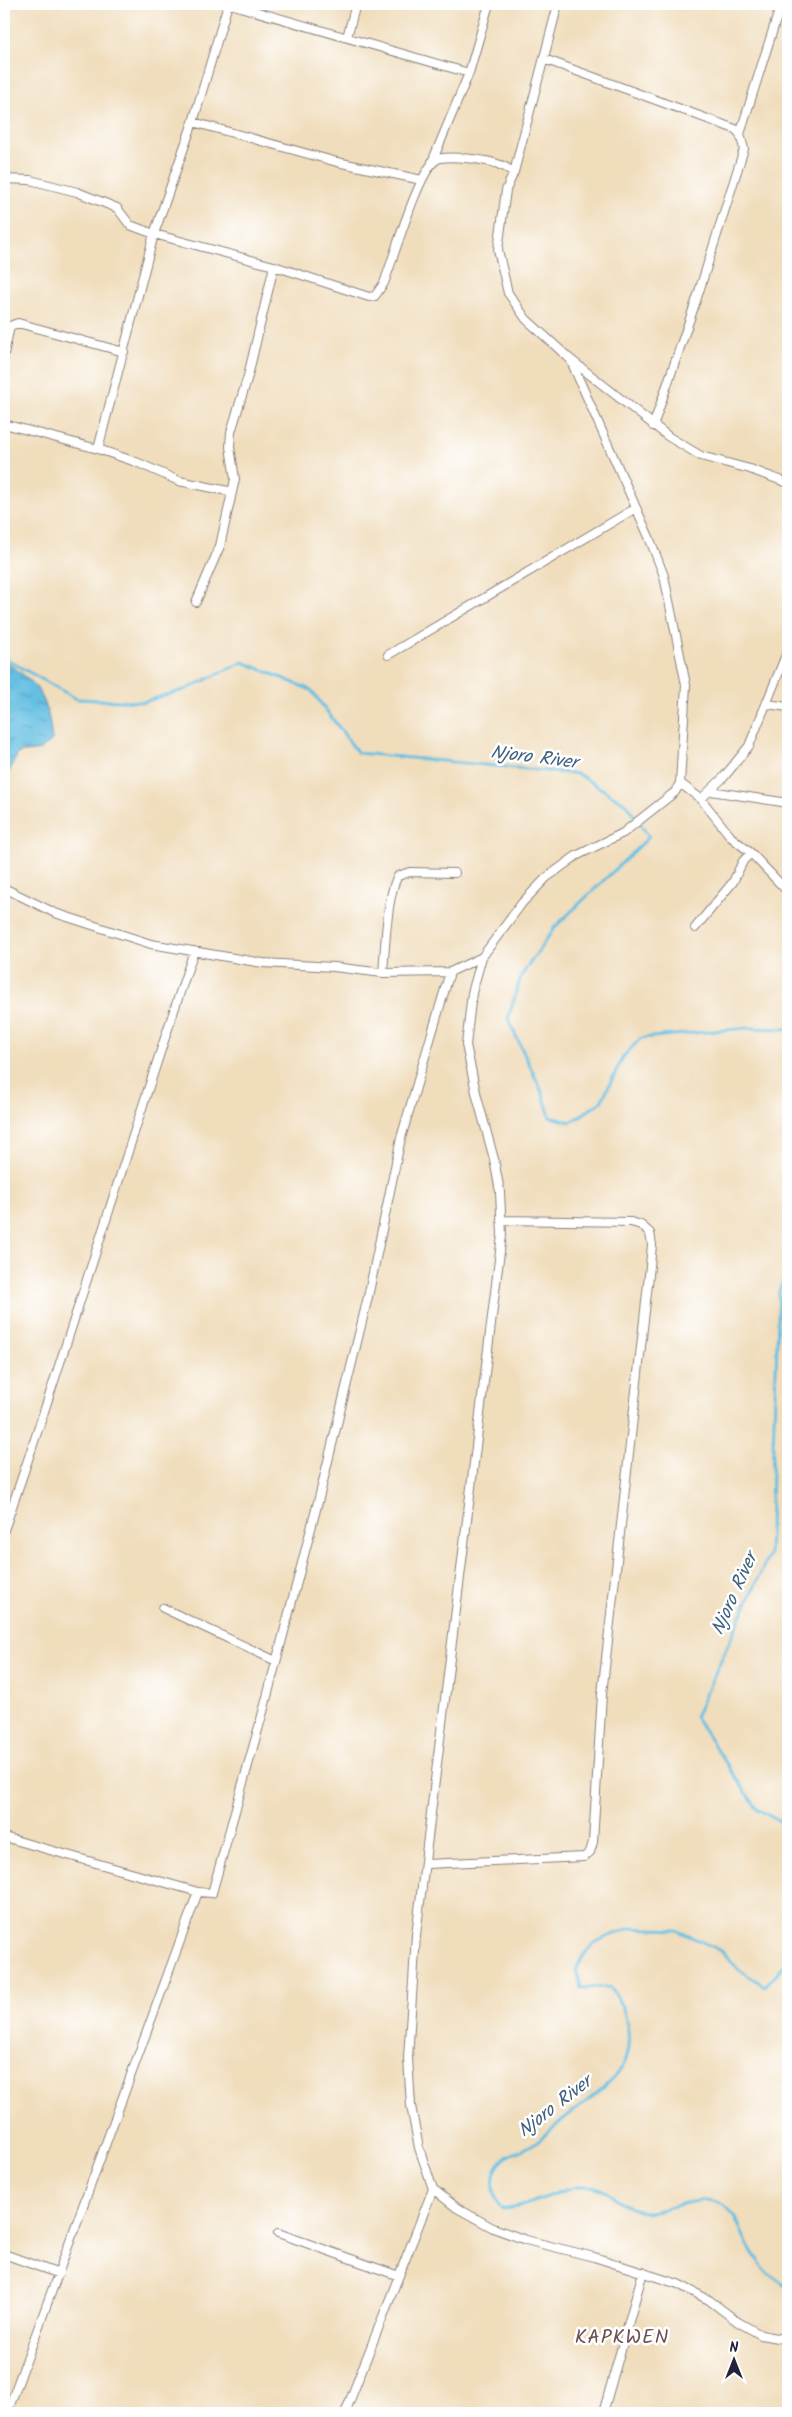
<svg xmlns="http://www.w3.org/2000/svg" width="792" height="2417" font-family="Kalam,sans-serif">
<defs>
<pattern id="water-ripples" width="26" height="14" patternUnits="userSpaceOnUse" patternTransform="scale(1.25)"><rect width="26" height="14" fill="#65bfe2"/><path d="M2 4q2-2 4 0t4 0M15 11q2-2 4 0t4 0" fill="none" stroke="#539bb8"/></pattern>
</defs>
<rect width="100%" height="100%" fill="#fff"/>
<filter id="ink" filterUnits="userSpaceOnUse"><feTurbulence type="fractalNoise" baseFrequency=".02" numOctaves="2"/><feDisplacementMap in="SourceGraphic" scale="10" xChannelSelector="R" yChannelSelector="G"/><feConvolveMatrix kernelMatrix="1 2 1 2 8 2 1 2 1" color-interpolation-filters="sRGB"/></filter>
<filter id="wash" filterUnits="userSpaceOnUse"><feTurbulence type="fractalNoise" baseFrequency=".0096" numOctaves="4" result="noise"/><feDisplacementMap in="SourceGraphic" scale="20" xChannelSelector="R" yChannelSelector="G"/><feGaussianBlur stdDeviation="1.12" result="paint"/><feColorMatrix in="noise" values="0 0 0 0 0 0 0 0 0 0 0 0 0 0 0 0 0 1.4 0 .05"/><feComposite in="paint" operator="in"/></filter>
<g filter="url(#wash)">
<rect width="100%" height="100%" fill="#f0ddbc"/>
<path fill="url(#water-ripples)" stroke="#44708e" d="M4 661C41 685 47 696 52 740L41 750 18 753 9 772 4 771Z"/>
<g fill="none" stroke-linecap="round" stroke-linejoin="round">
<path stroke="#65bfe2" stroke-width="3" d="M4 658 77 699 143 702 187 689 243 662 311 690 358 753 578 774 626 804 649 837 555 927 521 976 508 1019 543 1094 550 1117 571 1122 601 1102 623 1057 641 1038 747 1028 788 1029
M788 1271 779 1291 769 1555 695 1717 757 1809 788 1826
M788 1961 765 1986 739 1970 722 1951 676 1930 631 1928 612 1935 594 1943 583 1956 576 1970 581 1988 610 1987C629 2011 637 2050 616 2075 601 2092 583 2104 566 2117 554 2127 543 2138 530 2146 522 2151 510 2153 503 2160 489 2171 492 2197 502 2209 529 2209 557 2188 586 2186 609 2185 623 2211 645 2212 670 2212 700 2191 723 2205 737 2213 740 2231 747 2243 756 2260 771 2280 788 2287"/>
</g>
</g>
<g filter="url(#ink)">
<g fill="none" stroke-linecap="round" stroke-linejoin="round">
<defs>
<path id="street" d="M230 4 469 73
M558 4 514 172 506 190 498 250 508 293 526 319 570 359 669 437 701 456 750 469 788 483
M347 37 356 4
M544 59 735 129 740 134 744 149 696 301 653 426
M193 122 228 4
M740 134 781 4
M432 162 469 73 489 4
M4 179 30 180 77 192 117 208 130 225 154 234 274 266 369 297 375 296 384 283C393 260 418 172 436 160 445 154 490 160 500 165 505 166 509 170 514 172
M4 354 10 326 18 323 124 352
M570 359 649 537 664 576 686 685 680 783 675 792 623 833 576 856 546 878 522 903 482 957 472 993 466 1045 477 1097 494 1159 500 1192 502 1235 416 1935 408 2058 411 2106 419 2148 433 2189 457 2208 493 2228 526 2240 594 2257 678 2284 709 2300 738 2322 761 2335 788 2340
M4 424 98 449 136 462 179 481 228 491 231 494
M98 449 154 234 193 122 337 162 422 180
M196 602 220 546 235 479 230 447 231 432 248 376 274 266
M388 655 636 508
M767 704 788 707
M680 783 701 799 731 837 751 853 788 892
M711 791 788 803
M701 799 724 777 749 746 788 650
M4 888 55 913 151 944 263 963 334 967 383 973 450 972 482 957
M695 928 733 882 743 861 751 853
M383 973C385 949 387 894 398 876L410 872 455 873
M4 1530C71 1338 128 1144 194 951
M163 1608 276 1661
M4 1837 198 1892 212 1893 263 1712 319 1498 368 1297 401 1138 450 972
M426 1864 584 1857 590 1852 593 1842 602 1694 650 1266 652 1245 650 1233 641 1225 631 1222 501 1220
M278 2233 399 2276
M4 2254 59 2274
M7 2413 198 1892
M345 2413 433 2189
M603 2413 643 2272"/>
</defs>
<use href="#street" stroke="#89807c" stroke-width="10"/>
<use href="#street" stroke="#fff" stroke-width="8"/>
</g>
</g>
<g text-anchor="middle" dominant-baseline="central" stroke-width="5" stroke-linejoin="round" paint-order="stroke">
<g font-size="19" font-style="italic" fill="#3d617e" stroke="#fff">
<text transform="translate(534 758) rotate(7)">Njoro River</text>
<text transform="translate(735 1594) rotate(-66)">Njoro River</text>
<text transform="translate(555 2107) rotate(-38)">Njoro River</text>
</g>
<g font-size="20" letter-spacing="1" fill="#6b5254" stroke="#fff">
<text x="622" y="2338">KAPKWEN</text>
</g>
</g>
<rect width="792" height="2417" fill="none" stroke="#fff" stroke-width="20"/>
<g transform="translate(734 2360)" stroke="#ffffff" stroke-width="4" paint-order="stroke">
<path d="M0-4L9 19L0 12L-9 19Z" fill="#22223b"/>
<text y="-8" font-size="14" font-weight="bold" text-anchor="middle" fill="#22223b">N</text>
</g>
</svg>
